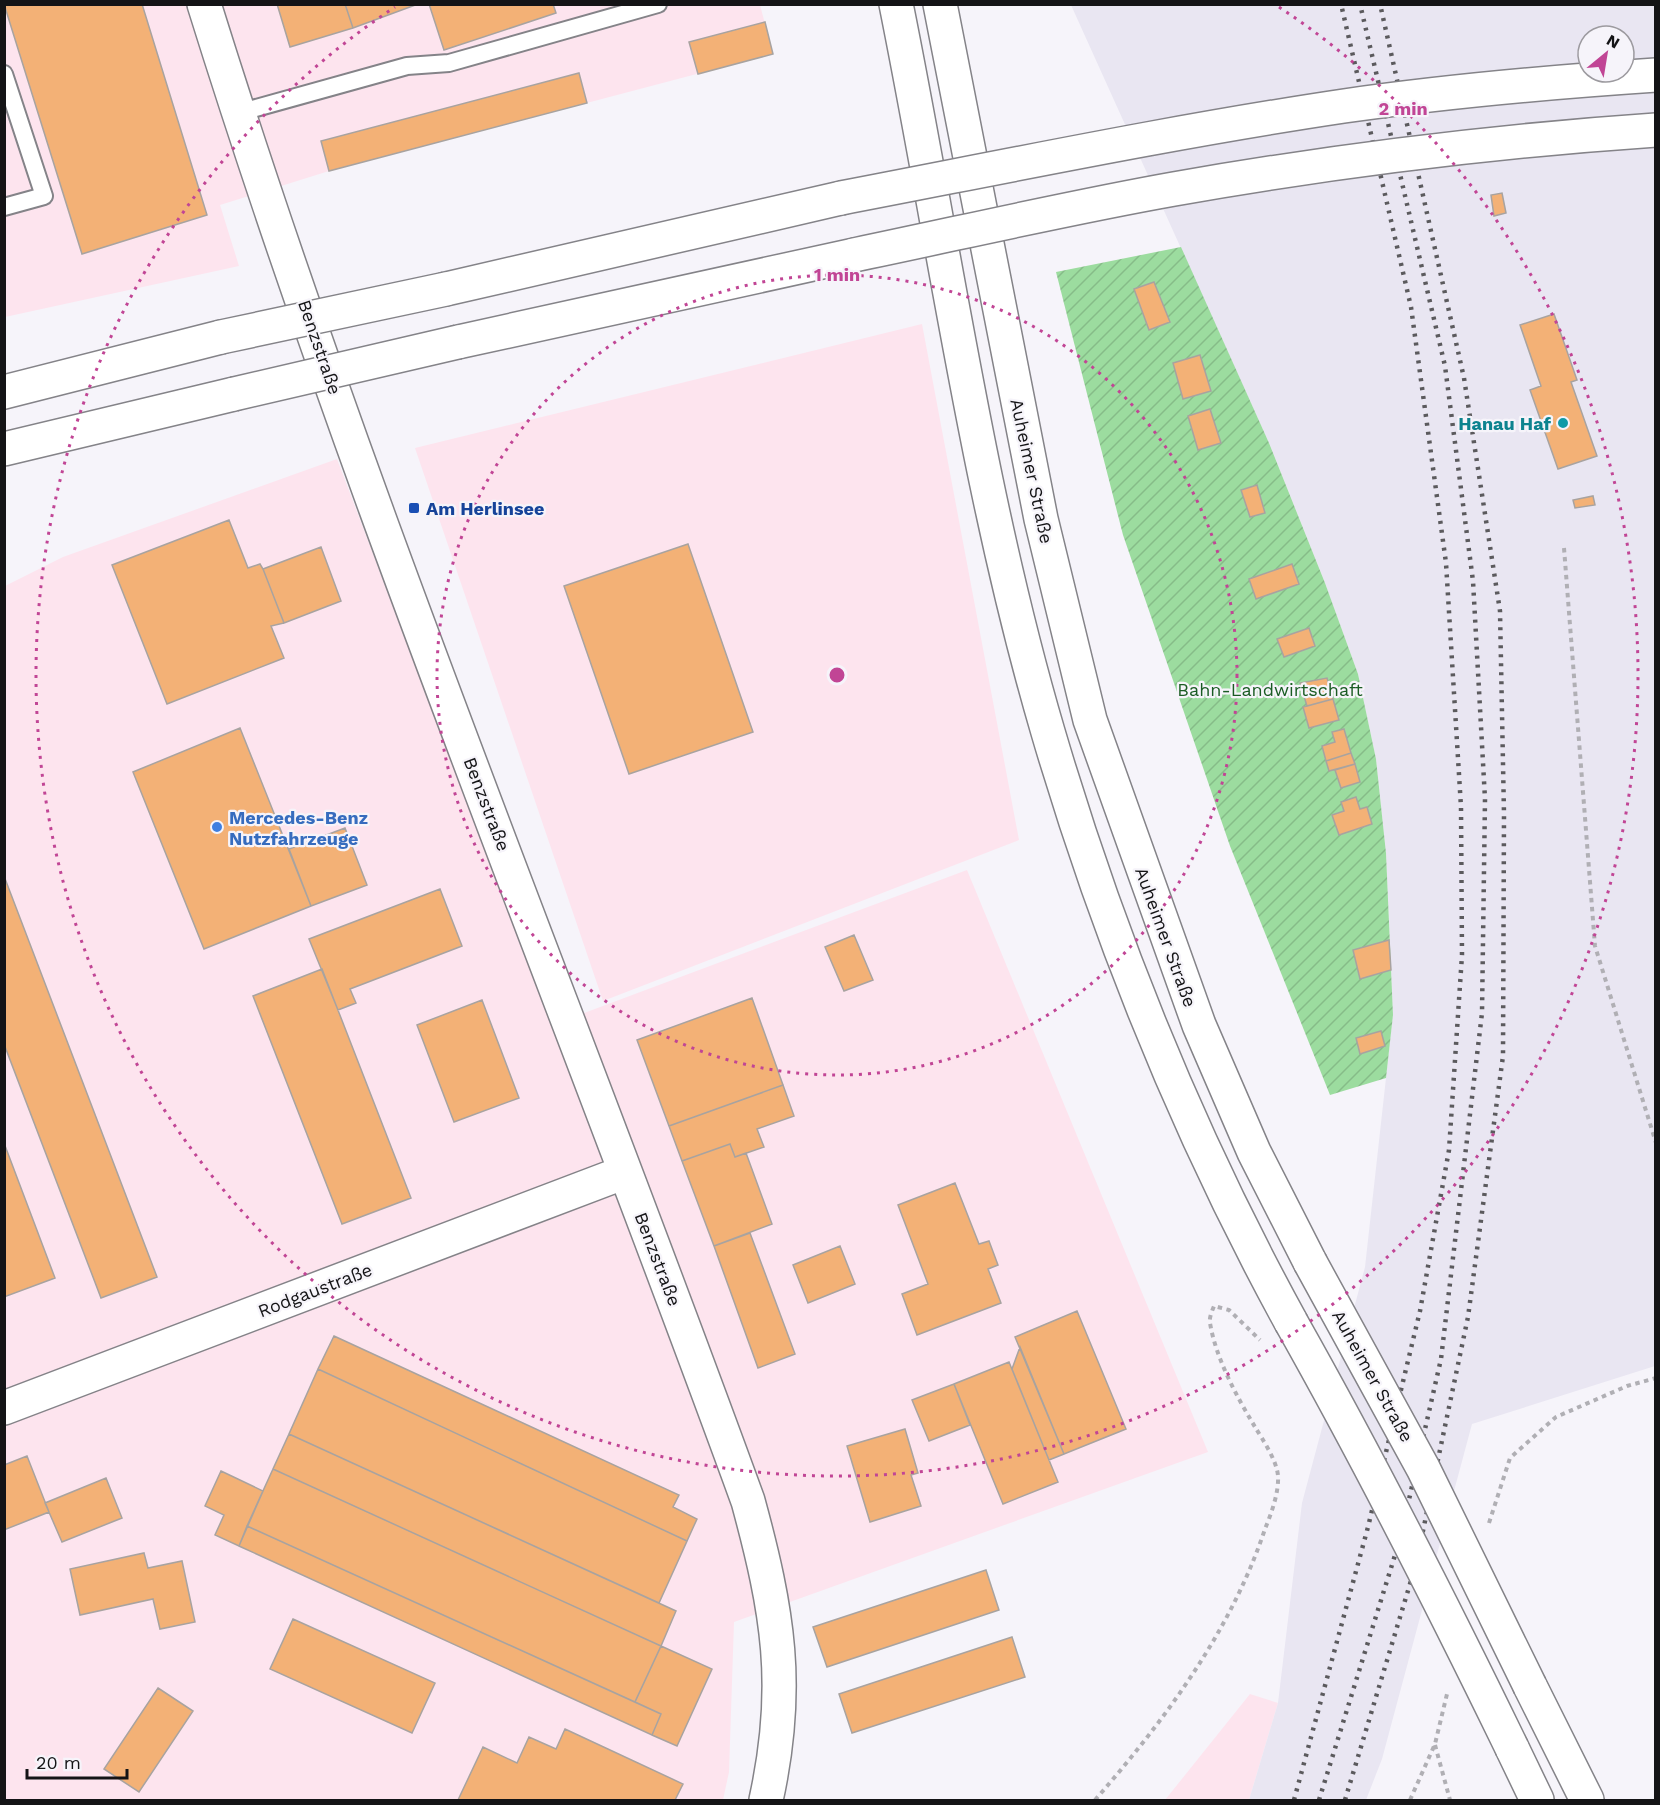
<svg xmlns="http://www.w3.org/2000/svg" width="1660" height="1805" font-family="'Work Sans',sans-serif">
<defs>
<pattern id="garden-furrows" width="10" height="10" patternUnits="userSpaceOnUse" patternTransform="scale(1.5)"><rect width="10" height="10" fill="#9cdc9f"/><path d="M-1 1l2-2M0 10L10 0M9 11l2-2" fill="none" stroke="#86bc88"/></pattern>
</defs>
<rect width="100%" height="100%" fill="#f6f4fa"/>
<path fill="#fde4ee" d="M4 5H760L773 54 329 171 220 205 239 266 5 317Z
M922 324 1019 840 603 1001 415 448Z
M337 459 552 1025 967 870 1208 1452 734 1622 729 1772 723 1800H5V586L63 557Z
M1250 1694 1278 1703 1249 1800H1165Z"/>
<path fill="#e9e6f2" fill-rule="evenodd" d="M1071 5H1655V1366L1472 1424 1382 1759 1366 1800H1249L1278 1703 1302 1503 1365 1267 1393 1015 1386 853 1376 759 1358 674 1325 583 1269 443ZM1588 36H1624V72H1588Z"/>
<path fill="url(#garden-furrows)" d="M1181 247 1269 443 1325 583 1358 674 1376 759 1386 853 1393 1015 1386 1078 1330 1095 1230 846 1123 535 1056 272Z"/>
<path fill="#f3b176" stroke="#a8a3a0" stroke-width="1.5" d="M4 4H142L207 215 82 254Z
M277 4H345L353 28 290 47Z
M345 4H418L353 28Z
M429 4H553L556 13 444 50Z
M765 22 773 54 698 74 689 42Z
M579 73 587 103 329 171 321 141Z
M1502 193 1506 213 1494 216 1491 195Z
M1154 282 1170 322 1149 330 1134 289Z
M1554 314 1577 380 1571 382 1597 456 1558 469 1530 390 1541 386 1520 325Z
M1200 355 1211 391 1183 399 1173 363Z
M1210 409 1221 443 1198 450 1188 416Z
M1257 485 1265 513 1250 517 1241 490Z
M1593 496 1595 505 1575 508 1573 500Z
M229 520 248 568 260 564 263 569 284 623 271 626 284 658 167 704 112 565Z
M688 544 753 732 629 774 564 586Z
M321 547 341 601 284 623 263 569Z
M1292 564 1299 584 1256 599 1249 579Z
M1309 628 1315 646 1284 657 1277 639Z
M1327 678 1333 699 1307 706 1300 683Z
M1333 699 1339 720 1309 728 1303 707Z
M240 728 311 906 204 949 133 772Z
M1344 729 1351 753 1326 761 1322 746 1335 742 1332 732Z
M1351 753 1355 764 1329 771 1326 761Z
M1355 764 1360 782 1341 788 1335 770Z
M1356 797 1360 809 1367 807 1372 824 1339 835 1332 815 1344 811 1341 802Z
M345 828 367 885 311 906 289 849Z
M4 876 157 1277 101 1298 4 1044Z
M440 889 462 946 350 989 356 1003 338 1010 309 939Z
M854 935 873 980 844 991 825 947Z
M1389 940 1391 970 1360 979 1353 950Z
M322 969 411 1198 342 1224 253 996Z
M752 998 783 1085 669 1126 637 1040Z
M482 1000 519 1098 454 1122 417 1025Z
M1381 1031 1385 1046 1360 1054 1356 1038Z
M783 1085 794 1116 757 1129 764 1147 735 1157 730 1144 682 1161 669 1126Z
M4 1143 55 1278 4 1297Z
M730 1144 735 1157 746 1153 772 1224 714 1246 682 1161Z
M955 1183 979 1244 989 1241 998 1265 988 1269 1001 1303 917 1335 902 1294 928 1284 898 1205Z
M750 1233 795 1354 758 1368 714 1246Z
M840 1246 855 1284 808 1303 793 1265Z
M1077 1311 1126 1429 1064 1454 1015 1337Z
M334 1336 679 1495 673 1507 697 1519 687 1541 318 1369Z
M1020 1347 1064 1454 1049 1460 1012 1369Z
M1009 1362 1058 1482 1003 1504 954 1384Z
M318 1369 687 1541 659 1603 289 1434Z
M954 1384 970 1425 929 1441 912 1400Z
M905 1429 918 1473 911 1475 921 1506 870 1522 847 1446Z
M289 1434 676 1611 661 1646 273 1469Z
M27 1456 49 1512 4 1530V1465Z
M273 1469 661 1646 635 1702 247 1526Z
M221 1471 263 1491 239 1546 215 1535 224 1515 205 1506Z
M106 1478 122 1518 62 1542 45 1503Z
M247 1526 661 1714 652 1735 239 1546Z
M144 1553 148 1568 182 1561 195 1622 160 1629 153 1599 80 1615 70 1569Z
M986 1570 999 1610 827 1667 813 1627Z
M293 1619 435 1683 412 1733 270 1669Z
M1012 1637 1025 1677 852 1733 839 1694Z
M661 1646 712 1669 677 1746 652 1735 661 1714 635 1702Z
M158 1688 193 1711 139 1792 104 1769Z
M565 1729 683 1784 675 1800H458L483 1747 517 1763 529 1737 556 1749Z"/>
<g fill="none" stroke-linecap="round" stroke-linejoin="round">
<defs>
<path id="service" d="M4 74 44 196 4 207
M238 113 407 66 449 63 658 4"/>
<path id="tertiary" d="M204 4C362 511 567 1003 748 1501 778 1611 791 1687 766 1800
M4 1408 625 1172"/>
<path id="secondary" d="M896 4C945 247 978 494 1048 732 1108 936 1189 1136 1291 1322
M940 4 1041 519 1090 720 1199 1025 1254 1152 1310 1262
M1530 1686 1587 1800
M1512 1748 1537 1800"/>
<path id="trunk" d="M446 289 841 198
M458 342 854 255
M4 392 221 337
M4 449 234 394"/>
</defs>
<use href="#service" stroke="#848388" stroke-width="20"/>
<use href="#tertiary" stroke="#848388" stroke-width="36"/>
<use href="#secondary" stroke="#848388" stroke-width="36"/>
<use href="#trunk" stroke="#848388" stroke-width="36"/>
<path stroke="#b0afb4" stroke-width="4" stroke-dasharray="4.5 4.5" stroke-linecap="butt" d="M1564 548 1595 946 1656 1143
M1489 1523 1510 1458 1556 1417 1627 1386 1656 1378
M1435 1745 1450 1800
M1095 1800C1165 1720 1231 1631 1265 1529 1271 1514 1279 1493 1278 1476 1277 1461 1263 1440 1255 1427 1237 1397 1216 1359 1210 1323 1209 1318 1212 1311 1214 1306L1229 1310 1260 1340
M1410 1800 1435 1744 1447 1694"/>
<use href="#service" stroke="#fff" stroke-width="16"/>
<use href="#tertiary" stroke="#fff" stroke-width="33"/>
<use href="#secondary" stroke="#fff" stroke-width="33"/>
<use href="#trunk" stroke="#fff" stroke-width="33"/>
<path stroke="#5b5a5d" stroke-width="4.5" stroke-dasharray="3 6" stroke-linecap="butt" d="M1294 1800 1368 1527 1420 1311 1449 1150 1462 955 1461 807 1446 563 1411 307 1341 4
M1319 1800 1400 1539 1441 1359 1482 1013 1485 799 1473 581 1445 366 1360 4
M1345 1800 1416 1564 1468 1317 1503 1056 1504 814 1500 611 1464 378 1380 4"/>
<defs>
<path id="secondary-bridge" d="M1310 1262 1423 1468 1530 1686
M1291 1322C1370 1462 1442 1604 1512 1748"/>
<path id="trunk-bridge" d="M841 198C1008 166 1176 131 1344 106 1448 91 1551 82 1656 75
M854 255C960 233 1067 208 1174 189 1333 161 1494 141 1656 130
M221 337 446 289
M234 394 458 342"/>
</defs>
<use href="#secondary-bridge" stroke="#848388" stroke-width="36" stroke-linecap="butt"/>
<use href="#trunk-bridge" stroke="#848388" stroke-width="36" stroke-linecap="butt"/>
<use href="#secondary-bridge" stroke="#fff" stroke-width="33"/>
<use href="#trunk-bridge" stroke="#fff" stroke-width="33"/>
</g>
<g fill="none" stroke="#c14595" stroke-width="3" stroke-dasharray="3 6">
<circle cx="837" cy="675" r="400"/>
<path d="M1279 7A801 801 0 1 1 395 7"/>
</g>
<circle fill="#0f9aa8" stroke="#f6f4fa" stroke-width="2" cx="1563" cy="423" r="6"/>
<rect fill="#1a4fb4" stroke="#f6f4fa" stroke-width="2" x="408" y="502" width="12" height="12" rx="3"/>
<circle fill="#3f7fe0" stroke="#f6f4fa" stroke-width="2" cx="217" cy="827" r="6"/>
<g text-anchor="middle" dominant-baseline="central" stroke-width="4.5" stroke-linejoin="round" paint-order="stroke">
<g font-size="18" fill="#141416" stroke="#f6f4fa">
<text transform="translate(320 347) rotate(71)">Benzstraße</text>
<text transform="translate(1032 471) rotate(78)">Auheimer Straße</text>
<text transform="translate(487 804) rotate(69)">Benzstraße</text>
<text transform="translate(1166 937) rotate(70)">Auheimer Straße</text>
<text transform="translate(658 1259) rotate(69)">Benzstraße</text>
<text transform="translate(315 1290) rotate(-21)">Rodgaustraße</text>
<text transform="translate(1373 1376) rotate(61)">Auheimer Straße</text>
</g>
<g font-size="18" font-weight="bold" fill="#0d838f" stroke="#f6f4fa" text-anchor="end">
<text x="1551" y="423">Hanau Haf</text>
</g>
<g font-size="18" font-weight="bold" fill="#164399" stroke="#f6f4fa" text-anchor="start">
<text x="426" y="508">Am Herlinsee</text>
</g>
<g font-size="18" fill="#1a5c23" stroke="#f6f4fa">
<text x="1270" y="689">Bahn-Landwirtschaft</text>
</g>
<g font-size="18" font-weight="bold" fill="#366cbe" stroke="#f6f4fa" text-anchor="start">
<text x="229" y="817">Mercedes-Benz<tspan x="229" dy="21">Nutzfahrzeuge</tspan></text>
</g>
</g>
<circle cx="837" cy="675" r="9" fill="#c14595" stroke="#f6f4fa" stroke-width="3"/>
<g font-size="18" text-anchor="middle" font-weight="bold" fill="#c14595" stroke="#f6f4fa" stroke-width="4.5" stroke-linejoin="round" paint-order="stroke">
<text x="1403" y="115">2 min</text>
<text x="837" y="281">1 min</text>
</g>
<rect width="1660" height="1805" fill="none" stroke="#141416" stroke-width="12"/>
<g transform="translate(1606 54) rotate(30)"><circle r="28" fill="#f6f4fa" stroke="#9c9a9f" stroke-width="1.5"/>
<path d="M0-4.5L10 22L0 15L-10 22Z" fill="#c14595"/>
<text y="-9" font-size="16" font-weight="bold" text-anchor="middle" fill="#141416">N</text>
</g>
<path d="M27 1769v9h100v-9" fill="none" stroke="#141416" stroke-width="3"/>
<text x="36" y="1769" font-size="18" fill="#141416" stroke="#f6f4fa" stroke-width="4.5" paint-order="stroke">20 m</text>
</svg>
